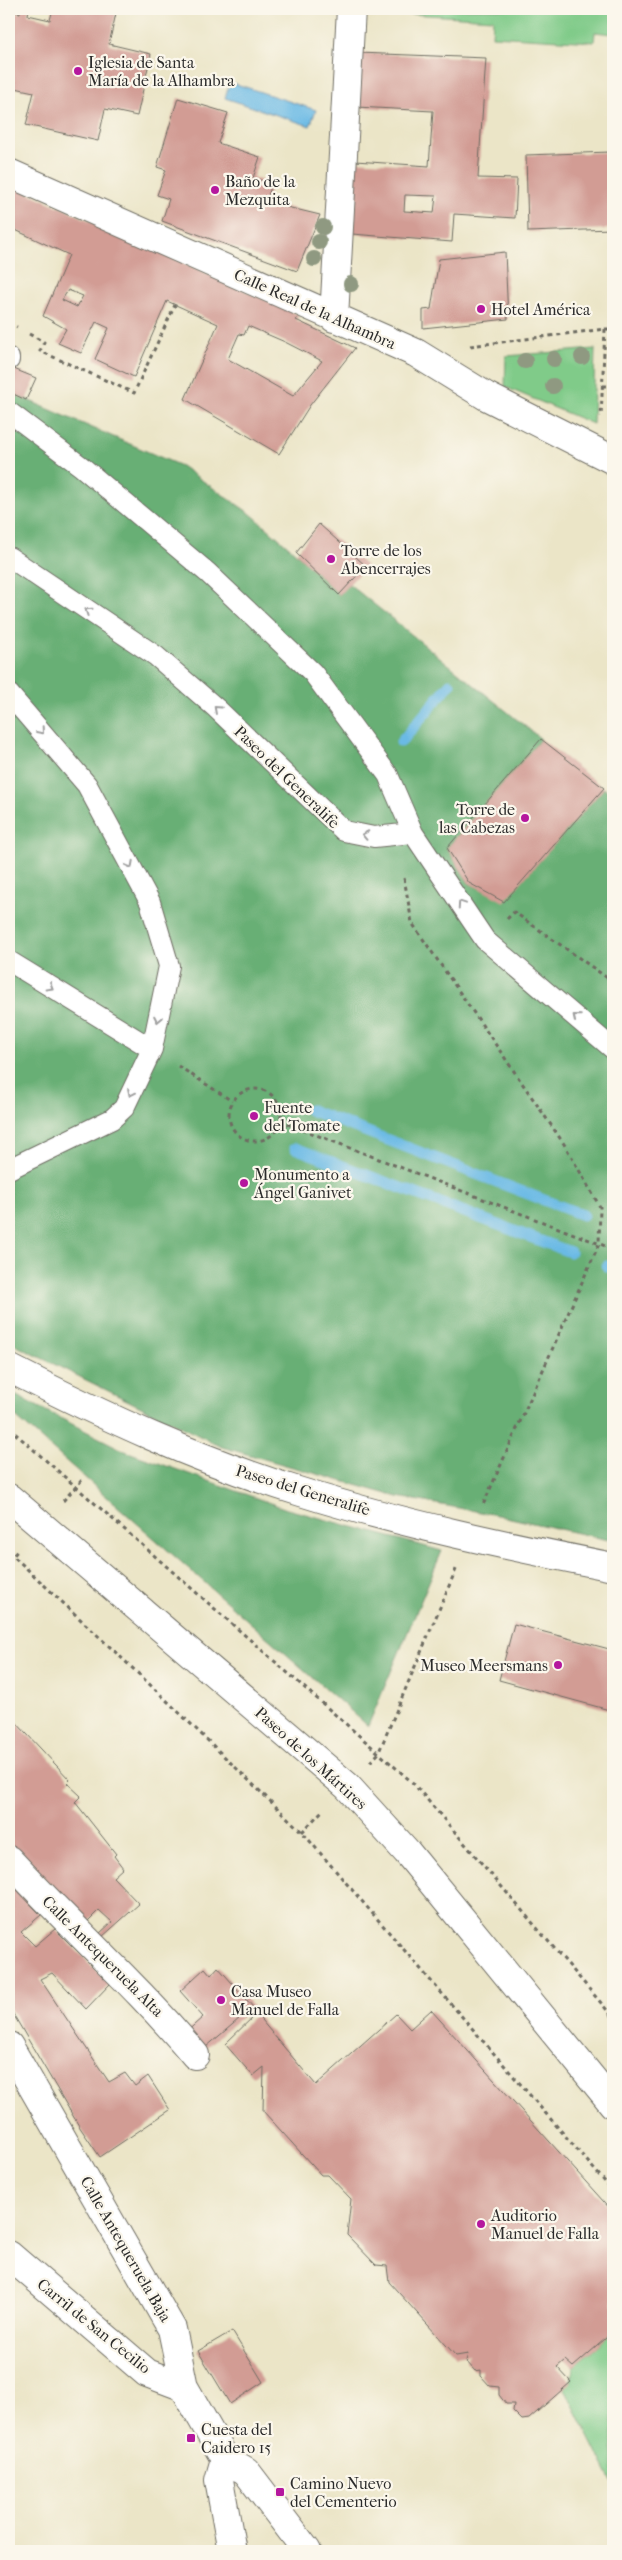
<svg xmlns="http://www.w3.org/2000/svg" width="622" height="2560" font-family="'IM FELL French Canon',serif">
<rect width="100%" height="100%" fill="#fbf7ec"/>
<filter id="ink" filterUnits="userSpaceOnUse"><feTurbulence type="fractalNoise" baseFrequency=".02" numOctaves="2"/><feDisplacementMap in="SourceGraphic" scale="10" xChannelSelector="R" yChannelSelector="G"/><feConvolveMatrix kernelMatrix="1 2 1 2 8 2 1 2 1" color-interpolation-filters="sRGB"/></filter>
<filter id="wash" filterUnits="userSpaceOnUse"><feTurbulence type="fractalNoise" baseFrequency=".0096" numOctaves="4" result="noise"/><feDisplacementMap in="SourceGraphic" scale="20" xChannelSelector="R" yChannelSelector="G"/><feGaussianBlur stdDeviation="1.12" result="paint"/><feColorMatrix in="noise" values="0 0 0 0 0 0 0 0 0 0 0 0 0 0 0 0 0 1.4 0 .05"/><feComposite in="paint" operator="in"/></filter>
<g filter="url(#wash)">
<rect width="100%" height="100%" fill="#ebe5c7"/>
<path fill="#80cb89" stroke="#567b5a" d="M361 9H613V34L595 32 594 42 492 36 493 19 361 11Z
M595 349 593 424 505 387 506 356Z
M613 2332V2484L564 2387 571 2382 573 2367Z"/>
<path fill="#68af75" stroke="#4a6d50" d="M9 392 181 466 251 514 296 553 339 595 349 584 541 739 447 848 469 883 504 901 604 788 613 795V1541L497 1515 398 1497 222 1447 9 1342Z
M9 1392 125 1451 287 1509 442 1551 368 1726 9 1411Z"/>
<path fill="#6abae5" stroke="#4a7288" d="M230 82 316 110 310 126 225 98Z"/>
<g fill="none" stroke-linecap="round" stroke-linejoin="round">
<path stroke="#6abae5" stroke-width="11" d="M401 742 450 684
M310 1110 583 1215
M295 1148 570 1252
M607 1266 613 1268"/>
</g>
<g id="blocks">
<path fill="#d29c94" fill-rule="evenodd" d="M20 9H29L28 15 50 20 53 9H117L109 44 151 54 137 116 105 109 98 141 26 125 34 92 15 88 13 94 9 93V10L20 13Z
M358 53 486 58 478 178 517 179 515 218 454 214 452 242 352 234 355 161 429 166 433 111 356 107ZM405 195 436 196 434 213 404 211Z
M178 98 228 113 218 143 260 157 253 178 272 184 266 202 320 215 297 271 162 221 169 199 157 195 166 170 157 167Z
M610 152 612 229 528 232 526 155Z
M9 184 299 315 296 320 355 348 310 405 279 454 185 399 218 324 167 301 134 377 95 359 109 328 96 322 81 353 58 343 66 329 43 316 69 255 9 227 13 210 9 208ZM68 290 83 296 77 307 62 300ZM248 326 285 342 322 361 293 396 228 359 239 334 244 335Z
M505 252 508 319 423 328V310L431 309 439 259Z
M9 367 36 378 26 400 9 392Z
M319 524 366 566 339 595 296 553Z
M541 739 604 788 504 902 469 883 447 848Z
M514 1624 613 1650V1711L499 1680Z
M12 1718 70 1780 67 1783 81 1796 75 1802 116 1854 114 1856 123 1868 113 1877 139 1904 102 1937 99 1934 112 1922 99 1910 87 1922 9 1843V1721Z
M15 1888 41 1915 21 1932 35 1946 55 1929 110 1984 86 2009 52 1973 40 1979 109 2082 125 2073 135 2086 148 2076 170 2110 100 2157 79 2126 9 2007V1892Z
M218 1967 253 2007 199 2053 184 2034 203 2017 180 1991 205 1968 211 1975Z
M431 2010 613 2212V2332L573 2367 565 2360 557 2367 571 2382 529 2419 522 2420 513 2411 514 2404H506L499 2395V2387L490 2386 481 2376V2370L475 2371 466 2361 468 2354 456 2356 389 2282 387 2266 376 2265 347 2235 351 2199 328 2175H321L263 2111 264 2067 253 2076 225 2044 256 2014 316 2085 396 2014 410 2029Z
M232 2331 263 2382 230 2404 198 2351Z"/>
</g>
</g>
<g filter="url(#ink)">
<use href="#blocks" fill-opacity="0" stroke="#6e6c62" stroke-width="1"/>
<g fill="none" stroke-linecap="round" stroke-linejoin="round">
<defs>
<path id="service" d="M9 358V360
M9 412 82 467 208 573 313 673 388 775 413 833 485 940 613 1049
M9 557 156 656 216 708 344 831 374 837 413 833
M9 694 87 785 150 902 169 966 152 1049 124 1108 112 1119 9 1169
M9 961 152 1049"/>
<path id="pedestrian" d="M9 173 416 353 486 396 613 460
M334 318 351 9
M9 1860C70 1926 137 1986 195 2055"/>
<path id="minor" d="M9 1498 347 1786 407 1852 613 2104"/>
<path id="tertiary" d="M9 1368C103 1416 200 1461 301 1492 403 1524 508 1546 613 1567
M9 2046 172 2329 184 2387 225 2459
M9 2255 147 2373 184 2387
M225 2459 246 2471 307 2551
M225 2459 219 2480 232 2551"/>
</defs>
<use href="#service" stroke="#6e6c62" stroke-width="22"/>
<use href="#pedestrian" stroke="#6e6c62" stroke-width="30"/>
<use href="#minor" stroke="#6e6c62" stroke-width="30"/>
<use href="#tertiary" stroke="#6e6c62" stroke-width="30"/>
<path stroke="#6e6c62" stroke-width="3" stroke-dasharray="4 4" stroke-linecap="butt" d="M9 323 17 327
M605 329H613
M29 334 44 342 40 351 134 393 175 305
M470 346 605 329 601 417
M603 386H613
M404 878 412 923 564 1144 600 1207 599 1244 483 1505
M507 919 514 912 613 982
M178 1066 232 1101
M229 1115a26 26 0 1 1 52 0a26 26 0 1 1-52 0Z
M280 1121 613 1249
M9 1428 413 1783 613 2017
M63 1501 82 1480
M9 1552 162 1696 302 1832 613 2191
M9 1561 18 1550
M370 1762 378 1754 384 1740 457 1567
M302 1832 324 1809"/>
<use href="#service" stroke="#fff" stroke-width="20"/>
<use href="#pedestrian" stroke="#fff" stroke-width="28"/>
<use href="#minor" stroke="#fff" stroke-width="28"/>
<use href="#tertiary" stroke="#fff" stroke-width="28"/>
</g>
<g fill="#8f9981">
<circle cx="323" cy="227" r="8"/>
<circle cx="319" cy="242" r="8"/>
<circle cx="314" cy="259" r="8"/>
<circle cx="351" cy="284" r="8"/>
<circle cx="582" cy="357" r="8"/>
<circle cx="554" cy="359" r="8"/>
<circle cx="525" cy="361" r="8"/>
<circle cx="553" cy="386" r="8"/>
</g>
<defs><path id="oneway-chevron" d="M-2-3.5L2.5 0L-2 3.5" fill="none" stroke-width="1.6" stroke-linecap="round" stroke-linejoin="round" transform="scale(1.25)"/></defs>
<g stroke="#a0a0a0">
<use href="#oneway-chevron" transform="translate(88 611) rotate(-146)"/>
<use href="#oneway-chevron" transform="translate(217 709) rotate(-138)"/>
<use href="#oneway-chevron" transform="translate(41 731) rotate(49)"/>
<use href="#oneway-chevron" transform="translate(365 835) rotate(-168)"/>
<use href="#oneway-chevron" transform="translate(130 865) rotate(62)"/>
<use href="#oneway-chevron" transform="translate(461 904) rotate(-124)"/>
<use href="#oneway-chevron" transform="translate(50 987) rotate(31)"/>
<use href="#oneway-chevron" transform="translate(576 1017) rotate(-140)"/>
<use href="#oneway-chevron" transform="translate(158 1019) rotate(101)"/>
<use href="#oneway-chevron" transform="translate(131 1093) rotate(116)"/>
</g>
</g>
<g fill="#b5179e" stroke="#fbf7ec" stroke-width="2">
<circle cx="78" cy="71" r="5"/>
<circle cx="215" cy="190" r="5"/>
<circle cx="481" cy="309" r="5"/>
<circle cx="331" cy="559" r="5"/>
<circle cx="525" cy="818" r="5"/>
<circle cx="254" cy="1116" r="5"/>
<circle cx="244" cy="1183" r="5"/>
<circle cx="558" cy="1665" r="5"/>
<circle cx="221" cy="2000" r="5"/>
<circle cx="481" cy="2224" r="5"/>
<rect x="186" y="2433" width="10" height="10" rx="2.5"/>
<rect x="275" y="2487" width="10" height="10" rx="2.5"/>
</g>
<g text-anchor="middle" dominant-baseline="central" stroke-width="4.5" stroke-linejoin="round" paint-order="stroke">
<g font-size="16" fill="#2b2b2b" stroke="#fbf7ec" text-anchor="start">
<text x="88" y="62">Iglesia de Santa<tspan x="88" dy="18">María de la Alhambra</tspan></text>
<text x="225" y="181">Baño de la<tspan x="225" dy="18">Mezquita</tspan></text>
<text x="491" y="309">Hotel América</text>
<text x="341" y="550">Torre de los<tspan x="341" dy="18">Abencerrajes</tspan></text>
<text x="515" y="809" text-anchor="end">Torre de<tspan x="515" dy="18">las Cabezas</tspan></text>
<text x="264" y="1107">Fuente<tspan x="264" dy="18">del Tomate</tspan></text>
<text x="254" y="1174">Monumento a<tspan x="254" dy="18">Ángel Ganivet</tspan></text>
<text x="548" y="1665" text-anchor="end">Museo Meersmans</text>
<text x="231" y="1991">Casa Museo<tspan x="231" dy="18">Manuel de Falla</tspan></text>
<text x="491" y="2215">Auditorio<tspan x="491" dy="18">Manuel de Falla</tspan></text>
<text x="201" y="2429">Cuesta del<tspan x="201" dy="18">Caidero 15</tspan></text>
<text x="290" y="2483">Camino Nuevo<tspan x="290" dy="18">del Cementerio</tspan></text>
</g>
<g font-size="16" fill="#2b2b2b" stroke="#fbf7ec">
<text transform="translate(315 309) rotate(24)">Calle Real de la Alhambra</text>
<text transform="translate(287 777) rotate(44)">Paseo del Generalife</text>
<text transform="translate(303 1490) rotate(17)">Paseo del Generalife</text>
<text transform="translate(311 1758) rotate(42)">Paseo de los Mártires</text>
<text transform="translate(103 1956) rotate(45)">Calle Antequeruela Alta</text>
<text transform="translate(126 2249) rotate(60)">Calle Antequeruela Baja</text>
<text transform="translate(94 2326) rotate(39)">Carril de San Cecilio</text>
</g>
</g>
<rect width="622" height="2560" fill="none" stroke="#fbf7ec" stroke-width="30"/>
</svg>
